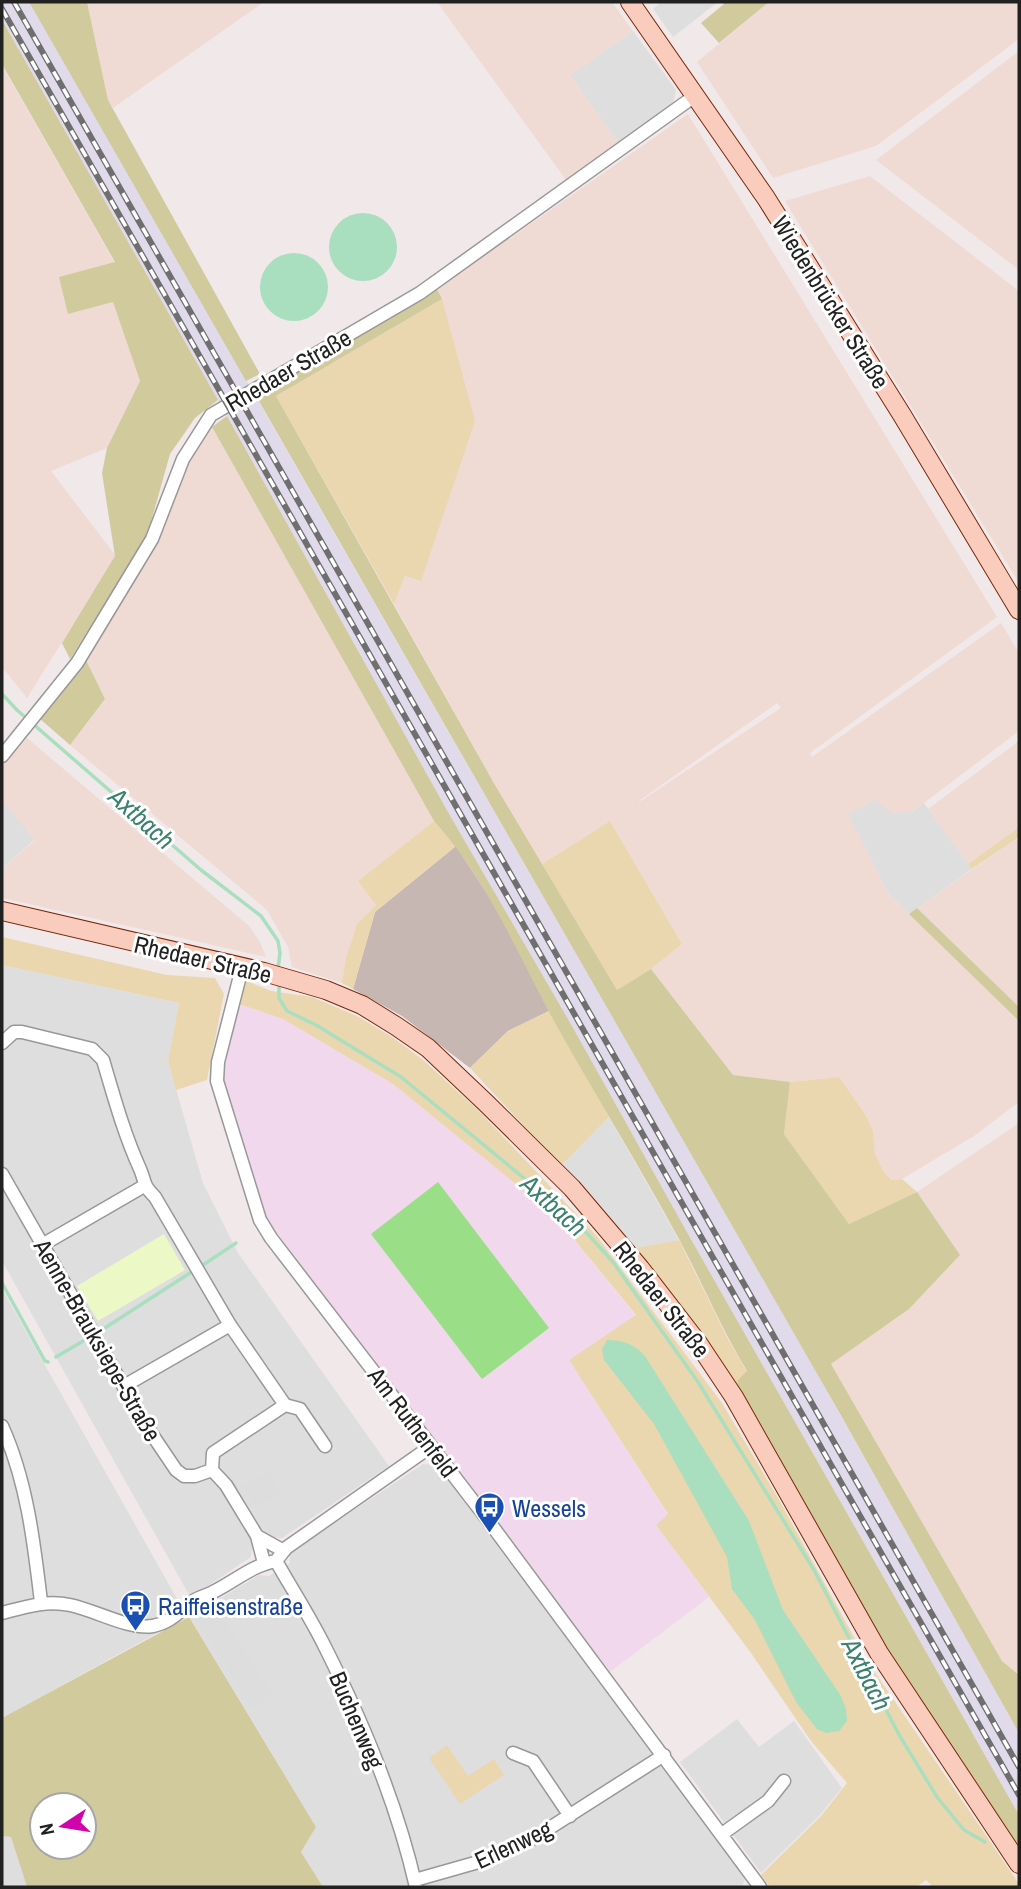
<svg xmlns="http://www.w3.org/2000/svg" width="1021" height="1889" font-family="'Archivo Narrow',sans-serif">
<rect width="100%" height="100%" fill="#f1e8ea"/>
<path fill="#dfdedf" d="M661 2H718L673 37 653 9Z
M633 31 676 90 673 104 618 143 570 75Z
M2 800 35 839 2 869Z
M874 800 912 812 924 803 972 869 909 914 888 893 847 814Z
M2 965 179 1003 168 1061 203 1183 238 1253 389 1466 282 1538 273 1537 252 1548 251 1557 194 1595 188 1593 2 1261Z
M609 1117 679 1240 634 1248 561 1166Z
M2 1289 180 1604 160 1616 168 1627 2 1718Z
M423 1464 437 1465 745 1879 742 1887H323L301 1852 316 1827 189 1617 259 1575 269 1576 290 1563V1553Z
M737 1719 759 1747 794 1721 842 1788 819 1816 761 1873 680 1762Z
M2 1836 11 1837 27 1887H2Z"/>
<path fill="#f1d8ec" d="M239 1004 283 1019 393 1084 555 1216 636 1316 569 1360 668 1515 656 1525 709 1597 610 1672 277 1233 265 1215 222 1080V1070Z"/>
<path fill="#e0daea" d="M2 2H29L815 1370 1019 1733V1815L688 1234 572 1026 448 812 227 416 2 20Z"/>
<path fill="#c6b7b3" d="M456 846 499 912 549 1011 508 1031 470 1068 402 1016 353 989 375 912Z"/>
<path fill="#efdbd4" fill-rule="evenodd" d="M87 2H264L113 108 108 100Z
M437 2H612L633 31 570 75 618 143 566 180Z
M769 2H1019V39L876 146 773 178 697 62Z
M1019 51V270L876 160Z
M2 65 115 263 68 314 113 302 140 381 107 448 51 471 116 556 27 698 2 667Z
M688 114 997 617 810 753 812 757 1001 623 1019 653V731L912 812 894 813 874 800 848 814 888 893 1019 1021V1102L974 1136 902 1179 893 1180 883 1171 875 1153 873 1130 865 1114 839 1077 790 1082 733 1075 651 969 682 944 610 821 542 864 495 785 394 604 405 576 420 581 442 299 437 289ZM777 703 781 708 639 802V801Z
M870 176 1019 291V583L785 201Z
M212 427 434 821 358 881 376 905 357 924 346 957 342 983 292 967 288 947 267 910 70 745 105 699 86 660 159 538 192 455Z
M27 738 249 926 260 942 266 957 2 898V869L35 840 2 800V767Z
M1019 741V827L968 864 928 809Z
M1019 837V1007L917 908Z
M1019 1123V1675L1002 1661 831 1364 909 1309 960 1255 917 1192Z"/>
<path fill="#ead7af" d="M442 299 475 421 421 581 405 576 394 604 276 396Z
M434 821 456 846 375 912 353 989 342 983 346 957 357 924 376 905 358 881Z
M610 821 682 944 651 969 617 990 542 864Z
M1019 827V837L972 869 968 864Z
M2 937 167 975 215 978 224 994 207 1080 176 1090 168 1061 179 1003 2 965Z
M247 981 271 991 312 997 357 1016 389 1035 422 1059 478 1110 596 1235 722 1403 778 1498 866 1659 1019 1884V1887H933L926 1880 916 1887H770L761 1875 821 1816 847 1783 811 1741 751 1653 656 1525 668 1514 569 1360 636 1315 555 1216 393 1084 283 1019 239 1004 244 984Z
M549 1011 609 1117 561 1166 470 1068 508 1031Z
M839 1077 865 1114 873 1130 875 1153 883 1171 892 1180 902 1179 917 1192 849 1224 784 1134 790 1082Z
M679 1240 728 1339 747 1372 740 1393 634 1248Z
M447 1745 468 1776 494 1759 504 1775 460 1804 429 1758Z"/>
<path fill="#d0ca9d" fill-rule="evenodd" d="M29 2H87L108 100 260 374 246 381Z
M722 2H769L719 43 701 23 724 4Z
M2 20 218 400 195 418 170 454 147 536 70 659 62 643 115 556 102 473 107 448 140 381 113 302 68 314 59 277 115 262 2 64Z
M437 289 442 299 276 396 495 785 617 990 651 969 733 1075 790 1082 784 1134 849 1224 917 1192 960 1255 909 1309 831 1364 1002 1661 1019 1675V1733L839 1412 256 396Z
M227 416 448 812 572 1026 688 1234 1019 1815V1850L884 1645 740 1393 737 1381 747 1371C721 1328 702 1282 679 1239 637 1162 591 1088 549 1012 514 946 485 877 434 821L212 427Z
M86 660 105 699 70 745 39 718Z
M917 908 1019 1007V1021L909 914Z
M189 1617 316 1827 301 1852 323 1887H27L11 1837 2 1836V1718ZM42 1805H84V1847H42Z"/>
<path fill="#ecf9c7" d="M164 1234 185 1270 98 1321 77 1286Z"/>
<path fill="#9adf88" d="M438 1182 549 1328 482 1379 371 1234Z"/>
<path fill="#ddd" d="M268 1470 282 1492 256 1509 241 1487Z
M216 1605 272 1695 251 1708 195 1618Z"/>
<path fill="#a9debf" d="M329 247a34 34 0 1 1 68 0a34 34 0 1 1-68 0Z
M260 287a34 34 0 1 1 68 0a34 34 0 1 1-68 0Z
M607 1340C623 1340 634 1344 645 1356L749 1521 783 1610 841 1696 846 1709 847 1721 839 1731 826 1733 817 1729 796 1702 755 1620 732 1589 727 1557 654 1424 604 1360 602 1349Z"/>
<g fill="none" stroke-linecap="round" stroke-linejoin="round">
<path stroke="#a9debf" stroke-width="3.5" d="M2 694 17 710 201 870 261 916 278 941 280 953 278 969
M279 984V998L287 1011 316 1025 401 1077 575 1220 613 1262 698 1382 814 1570 898 1733 937 1797 964 1830 985 1842
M200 1267 236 1243
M2 1283 45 1361 48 1362
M97 1333 193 1271
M56 1357 90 1337"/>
<defs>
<path id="street" d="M2 756 77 663 152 539 183 459 211 415 420 293 696 95
M242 968 218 1062 217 1081 260 1220 271 1238 487 1519 760 1887
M2 1043 14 1032H22L92 1049 103 1060C114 1097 124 1134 140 1169 146 1183 142 1184 155 1197L230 1325 285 1405
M2 1174 145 1424 176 1470 184 1476H195L212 1470
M42 1245 144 1186
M124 1386 230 1325
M2 1426C27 1481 34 1543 41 1602
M257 1536 284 1551
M276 1561C292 1589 310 1617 324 1645 363 1722 397 1803 416 1887
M264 1563 257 1536 226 1485 212 1470 213 1453 285 1405 300 1409 325 1446
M2 1613C25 1607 46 1600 70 1605 95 1610 129 1630 153 1626 169 1623 178 1613 189 1604 195 1598 206 1596 213 1592 234 1582 252 1565 276 1561L286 1548 430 1447
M513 1753 533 1761 570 1816
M722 1834 768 1801 784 1781
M415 1880 482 1861 534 1838 664 1755"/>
<path id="secondary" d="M630 2 766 198 902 415 1019 610
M2 911 264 972 326 990 362 1005 396 1026 428 1048 486 1103 572 1188 640 1268 698 1343 734 1397 879 1653 1019 1864"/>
</defs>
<use href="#street" stroke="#989898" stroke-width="15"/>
<use href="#secondary" stroke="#7a2706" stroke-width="20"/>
<use href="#street" stroke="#fff" stroke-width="12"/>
<use href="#secondary" stroke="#f9ccbe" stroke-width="18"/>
<defs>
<path id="rail" d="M14 2 1019 1767
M2 9 1019 1795"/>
</defs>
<use href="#rail" stroke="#6f6f6f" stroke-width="6"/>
<use href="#rail" stroke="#fff" stroke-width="3.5" stroke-dasharray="10" stroke-linecap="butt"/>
</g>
<defs>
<symbol id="bus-pin" viewBox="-11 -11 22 30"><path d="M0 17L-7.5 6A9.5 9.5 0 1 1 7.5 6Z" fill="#1a4fb4" stroke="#fff"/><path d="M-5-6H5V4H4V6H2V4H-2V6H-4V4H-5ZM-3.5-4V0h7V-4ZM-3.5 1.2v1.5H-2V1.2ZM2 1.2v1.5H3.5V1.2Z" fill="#fff"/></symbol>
</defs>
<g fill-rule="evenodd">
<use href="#bus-pin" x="472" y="1490" width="35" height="47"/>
<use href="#bus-pin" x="118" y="1588" width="35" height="47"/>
</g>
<g text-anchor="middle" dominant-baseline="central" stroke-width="6" stroke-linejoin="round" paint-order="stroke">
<g font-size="24" fill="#212121" stroke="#fff">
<text transform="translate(831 302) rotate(58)">Wiedenbrücker Straße</text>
<text transform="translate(288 370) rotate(-30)">Rhedaer Straße</text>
<text transform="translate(203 959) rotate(13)">Rhedaer Straße</text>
<text transform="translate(662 1299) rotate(52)">Rhedaer Straße</text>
<text transform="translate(98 1340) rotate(60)">Aenne-Brauksiepe-Straße</text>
<text transform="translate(413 1422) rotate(53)">Am Ruthenfeld</text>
<text transform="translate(357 1720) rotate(67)">Buchenweg</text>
<text transform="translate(513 1844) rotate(-25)">Erlenweg</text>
</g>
<g font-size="24" fill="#164399" stroke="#fff" text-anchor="start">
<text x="512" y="1508">Wessels</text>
<text x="158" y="1606">Raiffeisenstraße</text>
</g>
<g font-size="26" font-style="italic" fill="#3b816b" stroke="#fff">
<text transform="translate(142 818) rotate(42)">Axtbach</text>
<text transform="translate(554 1205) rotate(42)">Axtbach</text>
<text transform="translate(867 1674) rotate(63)">Axtbach</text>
</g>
</g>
<rect width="1021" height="1889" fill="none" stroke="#212121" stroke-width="7"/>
<g transform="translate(63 1826) rotate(258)"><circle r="33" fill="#ffffff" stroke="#a6a6a6" stroke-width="2"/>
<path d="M0-5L12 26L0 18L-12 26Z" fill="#d002ac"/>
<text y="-10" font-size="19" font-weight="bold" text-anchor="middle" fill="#212121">N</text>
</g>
</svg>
